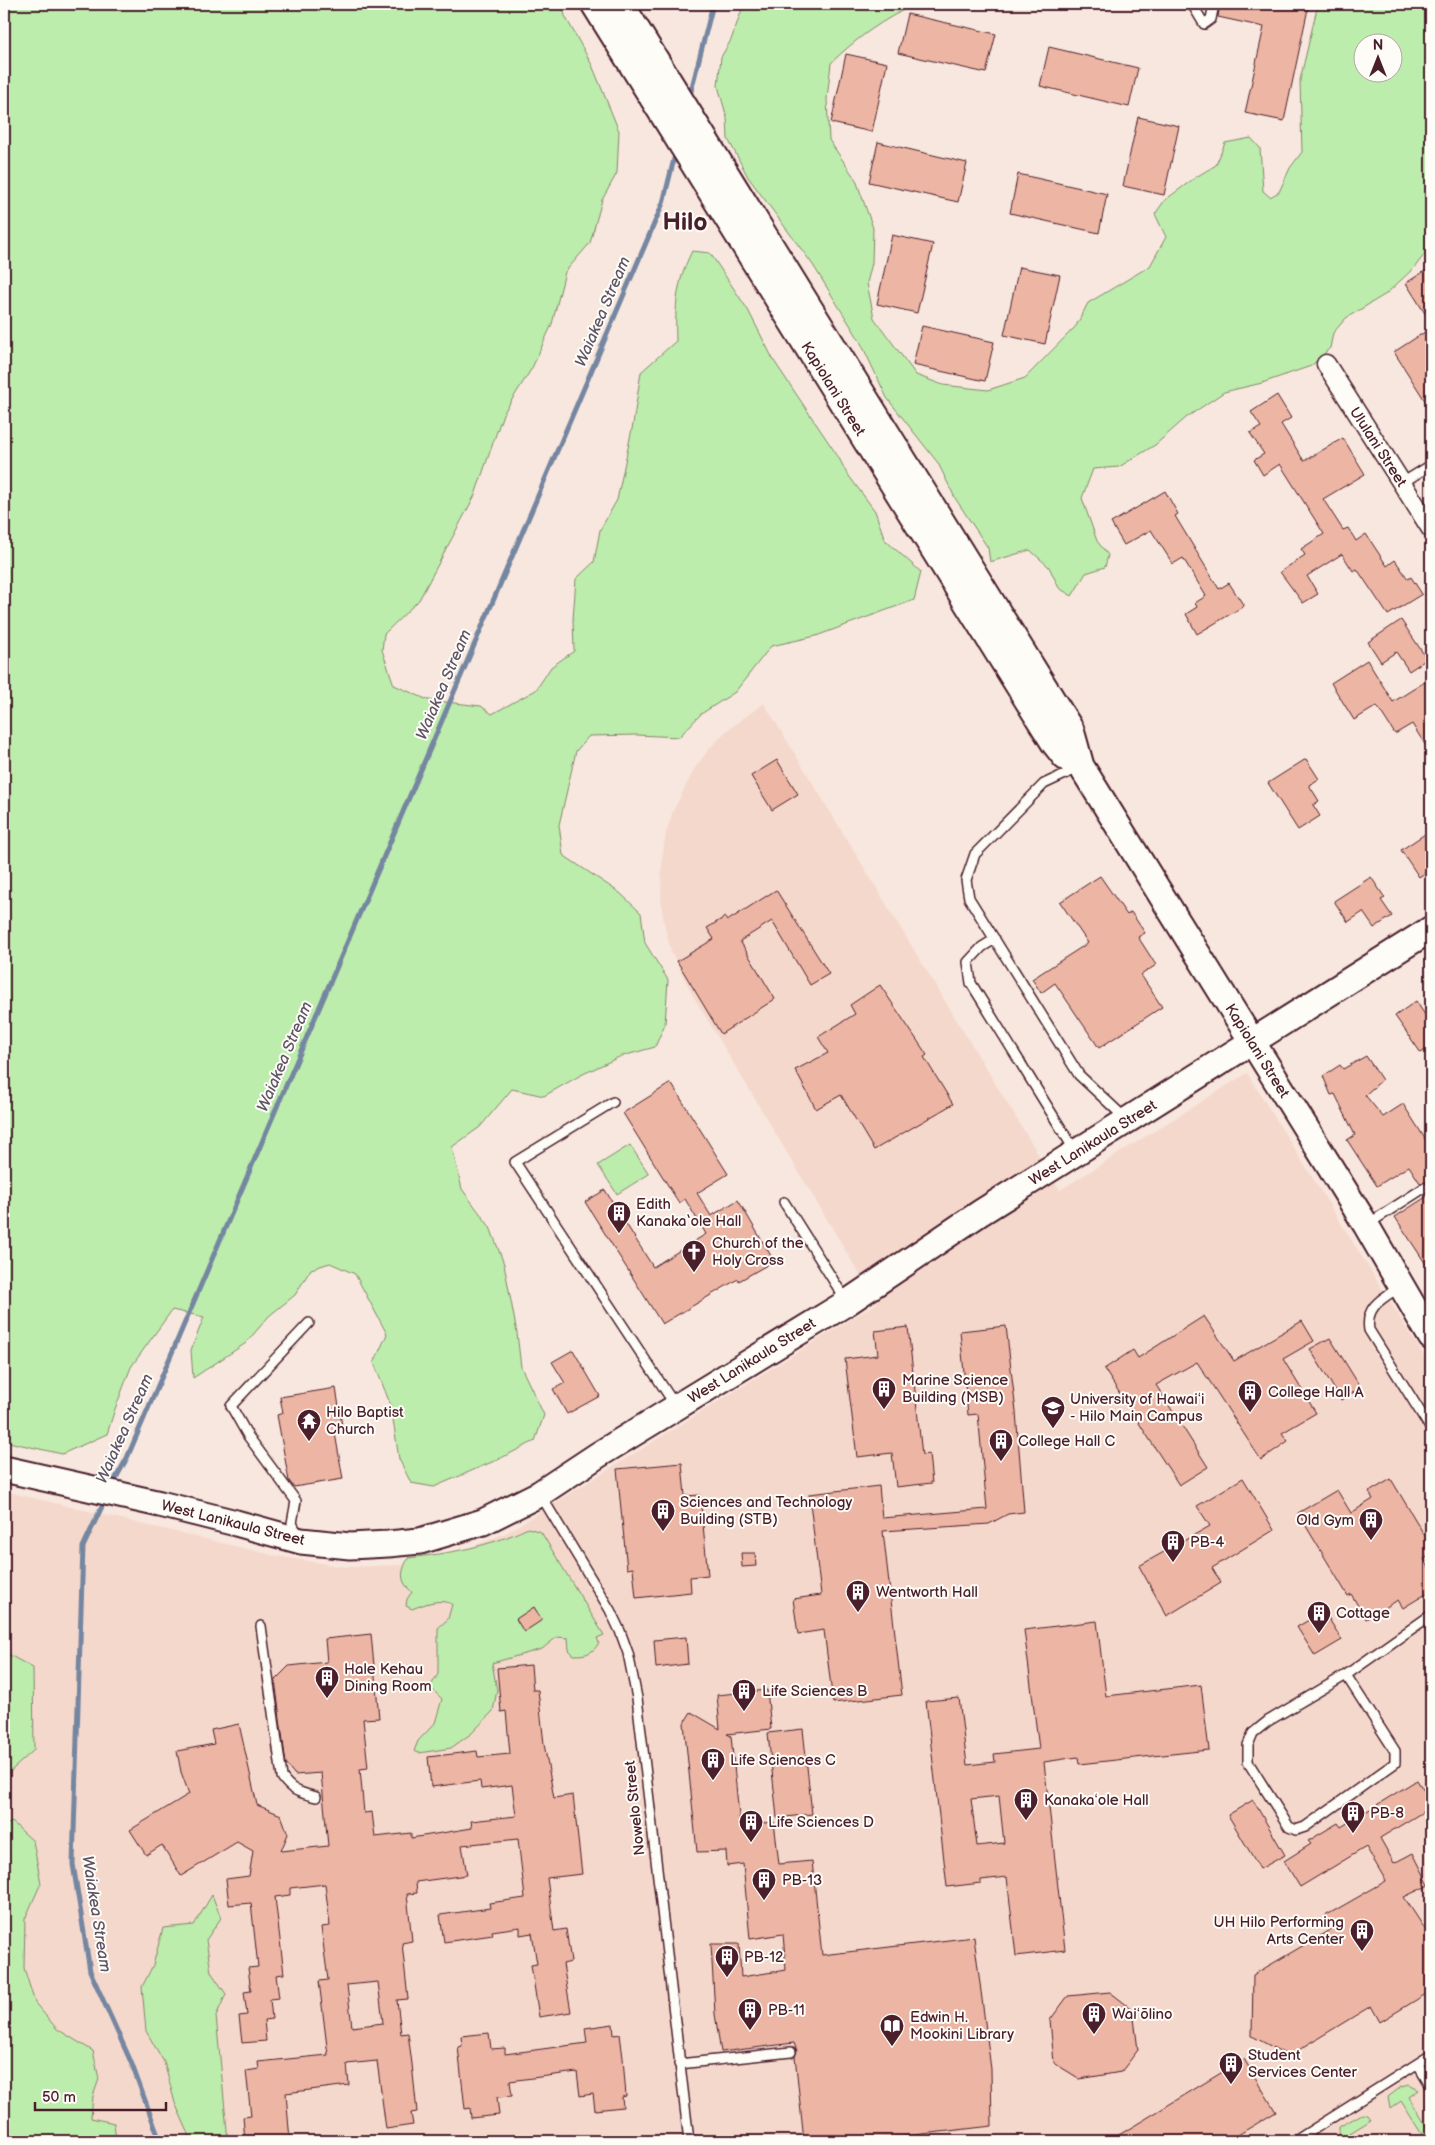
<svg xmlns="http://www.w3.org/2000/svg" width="1435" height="2145" font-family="'Balsamiq Sans',sans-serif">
<rect width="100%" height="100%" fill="#f8e7de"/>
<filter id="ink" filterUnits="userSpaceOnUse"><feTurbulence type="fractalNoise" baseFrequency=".02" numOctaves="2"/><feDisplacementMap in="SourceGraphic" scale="10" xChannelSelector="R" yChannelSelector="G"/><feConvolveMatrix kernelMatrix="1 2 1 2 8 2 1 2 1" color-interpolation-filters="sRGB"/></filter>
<g filter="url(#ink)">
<path fill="#f5d8cc" d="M764 703 1060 1190 1247 1073 1431 1367V2141H4V1491L272 1555 345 1567 401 1565 456 1553 506 1533 877 1303 692 994 671 951 665 928 661 904 662 857 666 833 673 811 695 768 709 749 726 731Z"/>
<path fill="#bcedac" stroke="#83866c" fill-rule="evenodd" d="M4 4H562L565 16 592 65 619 131 617 173 602 200 590 243 565 272 552 324 532 368 503 414 475 495 419 600 384 634 382 650 394 685 428 700 481 706 492 714 536 690 551 667 574 651 573 619 576 579 594 562 600 530 617 500 633 424 641 372 676 341C675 306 676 283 692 251L710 253 748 310 774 361 839 458 846 472 875 511 885 540 921 572 914 600 816 636 771 646 735 692 701 714 679 737 637 735 589 736 576 751 559 825 563 855 620 893 641 913 645 943 668 980 665 1024 655 1047 619 1057 581 1075 544 1096 512 1089 480 1127 452 1147 462 1189 490 1227 504 1264 517 1333 521 1367 544 1415 535 1441 499 1459 434 1487 411 1483 399 1459 391 1406 374 1363 387 1334 355 1274 330 1263 311 1269 295 1295 269 1316 246 1343 193 1378 191 1350 204 1317 172 1310 131 1367 115 1409 107 1434 62 1454 4 1441Z
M744 4H916C885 18 855 39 831 63L827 99 829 140 856 180 873 228 872 263 867 283 874 318 916 375 943 385 988 390 1025 378 1076 326 1088 303 1150 266 1166 237 1155 214 1165 200 1196 177 1216 165 1225 143 1251 138 1260 148 1263 191 1270 197 1279 192 1290 168 1302 152 1300 80 1318 4H1431V246L1414 268 1386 294 1346 318 1333 333 1330 348 1311 366 1262 383 1224 392 1187 417 1155 445 1119 467 1093 469 1082 498 1097 541 1108 555 1105 567 1086 573 1072 596 1059 588 1049 567 1030 550 990 562 988 548 955 498 938 463 887 398 860 341 813 265 748 177 728 139 727 118 718 86 721 57 731 40ZM1392 42V72H1362V42Z
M630 1145 649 1174 617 1194 598 1165Z
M528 1528 541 1532 604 1635 597 1638 599 1643C592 1654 586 1655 574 1655L569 1650 568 1638 557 1637 542 1649 492 1663 497 1690 493 1711 472 1733 451 1748 419 1753 414 1751 418 1741 435 1723 442 1699 430 1687 438 1674V1628L448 1619 452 1604C439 1598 425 1604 412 1609L406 1606 407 1599 412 1592C399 1581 401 1572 408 1558 450 1553 489 1547 528 1528Z
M6 1653 33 1668 34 1750 4 1777V1654Z
M12 1822 33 1841 41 1883 25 1919 24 1968 35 2003 57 2029 93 2051 99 2079 93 2096 91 2118 114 2123 116 2141H4V1826Z
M212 1895 221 1918 206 1940 211 1972 226 1994 216 2016 228 2141H192L175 2103 164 2062 146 2031 142 1987 153 1965 163 1928 194 1925Z
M1409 2085 1419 2090 1409 2097 1431 2134V2141H1426L1401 2101 1390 2109 1388 2097 1401 2087Z
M1362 2114 1367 2115 1371 2120 1342 2138 1339 2133V2127Z"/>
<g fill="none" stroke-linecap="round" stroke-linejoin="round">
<path stroke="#7586a1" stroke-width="5" d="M689 99 713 4
M112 1485 127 1458 663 203 676 151
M105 1500 83 1547 73 1864 90 1971 131 2062 160 2141"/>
</g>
<path fill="#edb5a3" stroke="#4a1f2b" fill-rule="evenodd" d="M1220 4H1309L1284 121 1245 113 1264 27 1218 17Z
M907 14 996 34 986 73 898 53Z
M1049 47 1138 68 1129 107 1040 86Z
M846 54 887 63 872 132 831 123Z
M1138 117 1179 126 1164 195 1123 186Z
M878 142 967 163 958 202 869 182Z
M1018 174 1107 194 1099 233 1010 213Z
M892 235 933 244 917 313 877 304Z
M1019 267 1060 275 1045 344 1004 335Z
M1431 267V323L1406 283Z
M922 326 994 342 985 381 913 365Z
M1431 328V410L1394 352Z
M1277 395 1291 418 1281 424 1304 461 1343 438 1365 474 1323 499 1343 530 1348 528 1356 541 1366 534 1387 566 1395 560 1408 579 1411 577 1422 594 1388 615 1357 569 1353 571 1342 554 1307 576 1318 594 1303 603 1280 572 1305 555 1301 549 1324 534 1280 464 1263 475 1254 460 1264 454 1250 433 1261 427 1251 412Z
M1165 491 1178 514 1175 516 1219 589 1229 583 1244 606 1197 634 1186 614 1197 607 1195 603 1206 596 1183 558 1173 564 1151 530 1124 545 1111 523Z
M1401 620 1427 659 1409 671 1396 652 1381 662 1368 642Z
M1367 660 1393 702 1431 678V754L1412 724 1395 734 1377 706 1354 720 1331 683Z
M1306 759 1319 779 1309 785 1319 801 1313 805 1320 816 1298 830 1268 783Z
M777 760 798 794 772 810 751 776Z
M1431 830V869L1419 877 1401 850Z
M1100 876 1127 915 1131 912 1145 933 1138 937 1156 965 1141 975 1162 1007 1099 1048 1055 983 1041 993 1032 979 1088 943 1060 902Z
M1371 877 1385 898 1381 900 1392 916 1374 928 1363 912 1348 922 1334 901Z
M776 890 829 974 810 985 772 921 740 941 775 999 721 1034 677 961 714 939 707 928 725 917 727 921Z
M880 985 927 1055 924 1057 953 1104 874 1150 841 1095 816 1109 795 1070 828 1053 818 1037 855 1014 850 1005Z
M1416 1001 1431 1024V1046L1421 1053 1395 1016Z
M1366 1056 1382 1080 1365 1095 1383 1117 1403 1104 1431 1148V1272L1395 1217 1429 1195 1427 1193 1430 1190 1429 1185 1426 1182 1420 1183 1409 1166 1377 1186 1347 1140 1355 1135 1335 1094 1331 1095 1323 1076 1340 1065 1343 1069Z
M671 1083 728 1174 697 1193 711 1216 738 1200 774 1261 739 1281 738 1279 662 1324 585 1202 605 1190 653 1267 706 1234 685 1199 679 1203 623 1113Z
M1204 1316 1234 1361 1302 1321 1314 1341 1283 1359 1316 1413 1282 1433 1288 1441 1261 1460 1197 1362 1156 1385 1208 1467 1179 1485 1104 1369 1133 1350 1138 1358Z
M1006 1326 1016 1412 1024 1512 1008 1514 989 1524 883 1531 902 1695 833 1703 824 1630 798 1634 793 1599 821 1595 809 1494 879 1486 882 1518 987 1509 978 1414 968 1415 960 1331Z
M908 1327 922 1455 929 1454 932 1483 896 1487 892 1453 857 1457 845 1359 878 1355 875 1331Z
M1330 1338 1361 1388 1341 1400 1310 1349Z
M573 1350 600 1396 567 1414 553 1389 565 1383 552 1362Z
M336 1388 343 1432 335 1433 343 1479 294 1487 289 1481 277 1415 283 1413 280 1397Z
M682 1463 685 1496 700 1495 708 1575 690 1577 691 1592 636 1598 633 1568 627 1569 617 1469Z
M1243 1478 1274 1530 1212 1568 1221 1583 1167 1616 1139 1566 1210 1526 1197 1506Z
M1391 1479 1431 1546V1555L1424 1559 1431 1571V1591L1403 1608 1398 1600 1366 1619 1351 1594 1348 1596 1298 1513 1337 1490 1351 1513 1373 1499 1369 1492Z
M741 1553H755L756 1566 742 1567Z
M534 1607 542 1620 524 1632 516 1619Z
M1324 1611 1342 1640 1315 1656 1297 1627Z
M1097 1621 1106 1696 1201 1685 1209 1750 1079 1764 1078 1757 1044 1762 1065 1950 1016 1956 1007 1877 981 1880V1883L947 1887 926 1701 959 1698 967 1765 995 1762 994 1754 1039 1749 1024 1630ZM999 1796 1004 1843 977 1846 971 1799Z
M371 1634 379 1718 363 1719 368 1768 360 1769 364 1813 372 1812 375 1837 411 1833V1838L472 1828 471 1821 516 1816 512 1785 481 1789 480 1781 431 1787 428 1757 477 1751 478 1757 510 1754 506 1711 501 1712 497 1668 531 1665 533 1690H538L544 1744 554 1798 573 1795 582 1874 547 1878 554 1931 566 1929 571 1962 563 1964 571 2012 539 2017 531 1965 537 1964 532 1933 520 1935V1927L492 1931 493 1935 444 1942 440 1915 490 1908 489 1903 525 1898 518 1839 462 1845 467 1875 416 1882 417 1893 407 1894 412 1941 402 1943 408 1999 397 2000 401 2034 408 2033 412 2064 417 2112 411 2113 413 2125 386 2129 377 2061 347 2064 349 2085 286 2093 290 2141H245L243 2117 251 2116 246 2071 259 2069 258 2062 328 2055 319 1981 328 1980 321 1927 330 1926 325 1884 290 1888V1895L275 1897 284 1974 276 1975 279 1998 270 1999 272 2019 264 2020 266 2041 242 2043 239 2016 247 2015 244 1992 251 1991 248 1968 258 1967 251 1903 229 1905 226 1879 249 1876 253 1851 237 1842 181 1876 162 1845 146 1855 130 1830 189 1794 181 1772 177 1751 214 1744 211 1730 239 1724 257 1805 281 1815 288 1834 281 1851 328 1846 321 1773 295 1775 286 1764 275 1680 289 1666 327 1662 325 1639ZM378 1982 383 2023 352 2027 347 1985Z
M686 1637 688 1664 656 1668 654 1640Z
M767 1690 771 1729 727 1734 731 1736 740 1825 774 1822 779 1864 812 1861 822 1955 974 1937 991 2069 992 2126 862 2141H804L795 2056 797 2051 794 2043 721 2052 715 2014 711 1944H739L741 1977 786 1970 783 1934 750 1939 743 1864 727 1866 726 1851 697 1852 684 1723 691 1712 720 1729 717 1695Z
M803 1729 812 1814 777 1818 768 1733Z
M1417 1780 1431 1802V1807L1380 1838 1394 1863 1413 1853 1429 1885 1404 1897 1425 1929 1431 1926V1991L1380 2022 1371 2006 1289 2056 1252 2036 1253 1975 1333 1928 1325 1916 1386 1881 1366 1847 1300 1887 1284 1861 1311 1844 1308 1841 1338 1823 1341 1827Z
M1253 1800 1285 1855 1260 1869 1228 1815Z
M1110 1992 1133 2010 1138 2050 1121 2072 1080 2079 1054 2063 1050 2020 1068 1996Z
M613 2024 614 2035 620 2034 623 2058 626 2096 622 2097 623 2107 595 2110 593 2094 580 2096 577 2072 510 2081 512 2096 497 2097 499 2115 471 2118 470 2108 465 2109 458 2047 462 2046 461 2036 489 2033 491 2049 505 2048V2054L587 2043 585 2028Z
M1244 2059 1276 2112 1228 2141H1109Z"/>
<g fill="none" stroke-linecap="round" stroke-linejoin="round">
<defs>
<path id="lane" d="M1192 4 1204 24 1211 19 1214 4
M1402 483 1431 465
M1078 768 1044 784 975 854 966 880 969 898 1079 1075 1126 1119
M995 939 982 947 968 962 971 983 1075 1151
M613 1102 515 1162 675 1405
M784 1202 847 1302
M1368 1224 1424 1188
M1400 1287C1383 1298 1365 1306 1369 1330L1431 1429
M540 1494 610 1610 620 1631 628 1653 637 1698 689 2141
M299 1537 292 1523 296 1501 248 1436 231 1406 309 1323
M261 1626 282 1777C291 1791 301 1793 316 1797
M1346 1675 1395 1751V1763L1305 1827 1296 1830 1289 1827 1248 1762V1745L1253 1733 1268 1721 1346 1675 1431 1615
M679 2064 791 2052
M1418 2064 1431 2086
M1295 2141 1431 2055"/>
<path id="street" d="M1326 364 1431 529"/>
<path id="secondary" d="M594 4 1054 743 1065 757 1081 766
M621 4 1071 730 1081 766 1366 1225 1431 1337
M4 1469 160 1504 236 1523 301 1541 350 1546 388 1544 420 1541 483 1522 539 1494 598 1455 848 1302 980 1213 1431 929"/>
</defs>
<use href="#lane" stroke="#4a1f2b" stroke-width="12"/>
<use href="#street" stroke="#4a1f2b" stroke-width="21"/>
<use href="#secondary" stroke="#4a1f2b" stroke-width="29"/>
<use href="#lane" stroke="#fdfcf7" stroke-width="9"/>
<use href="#street" stroke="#fdfcf7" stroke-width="18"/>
<use href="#secondary" stroke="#fdfcf7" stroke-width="25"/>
</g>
</g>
<defs>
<symbol id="building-pin" viewBox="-11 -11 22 30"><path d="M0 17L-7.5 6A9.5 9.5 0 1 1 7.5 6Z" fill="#4a1f2b" stroke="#fdfcf7"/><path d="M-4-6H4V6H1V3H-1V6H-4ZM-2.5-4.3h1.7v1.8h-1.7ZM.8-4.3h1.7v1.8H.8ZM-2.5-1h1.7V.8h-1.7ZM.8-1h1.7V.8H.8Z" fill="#fff"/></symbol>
<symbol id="church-pin" viewBox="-11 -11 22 30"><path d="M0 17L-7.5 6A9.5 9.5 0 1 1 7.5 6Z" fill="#4a1f2b" stroke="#fdfcf7"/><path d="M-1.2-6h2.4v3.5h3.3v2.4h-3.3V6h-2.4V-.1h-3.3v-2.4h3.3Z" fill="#fff"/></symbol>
<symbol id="university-pin" viewBox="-11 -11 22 30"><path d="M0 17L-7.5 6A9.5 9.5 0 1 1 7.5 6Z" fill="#4a1f2b" stroke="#fdfcf7"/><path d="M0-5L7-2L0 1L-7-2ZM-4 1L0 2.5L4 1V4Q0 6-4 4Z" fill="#fff"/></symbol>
<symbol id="temple-pin" viewBox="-11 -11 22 30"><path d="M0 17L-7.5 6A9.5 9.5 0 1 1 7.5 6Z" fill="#4a1f2b" stroke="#fdfcf7"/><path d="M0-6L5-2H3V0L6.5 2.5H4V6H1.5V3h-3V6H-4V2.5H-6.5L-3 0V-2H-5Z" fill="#fff"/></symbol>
<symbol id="library-pin" viewBox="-11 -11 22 30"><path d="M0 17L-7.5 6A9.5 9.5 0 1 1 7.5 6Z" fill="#4a1f2b" stroke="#fdfcf7"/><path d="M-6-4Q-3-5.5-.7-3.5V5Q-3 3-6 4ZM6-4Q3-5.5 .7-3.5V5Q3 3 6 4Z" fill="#fff"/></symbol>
</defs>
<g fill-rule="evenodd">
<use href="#building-pin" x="605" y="1199" width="28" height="38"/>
<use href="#church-pin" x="680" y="1238" width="28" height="38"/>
<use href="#building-pin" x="870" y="1375" width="28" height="38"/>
<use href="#building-pin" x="1236" y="1378" width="28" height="38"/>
<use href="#university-pin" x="1039" y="1394" width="28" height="38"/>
<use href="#temple-pin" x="295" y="1407" width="28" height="38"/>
<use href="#building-pin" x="987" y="1427" width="28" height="38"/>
<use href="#building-pin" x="649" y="1497" width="28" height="38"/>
<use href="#building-pin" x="1357" y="1506" width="28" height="38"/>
<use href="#building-pin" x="1159" y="1528" width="28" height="38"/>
<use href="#building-pin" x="844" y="1578" width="28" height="38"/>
<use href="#building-pin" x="1305" y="1599" width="28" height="38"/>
<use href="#building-pin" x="313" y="1664" width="28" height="38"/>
<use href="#building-pin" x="730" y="1677" width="28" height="38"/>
<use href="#building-pin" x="699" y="1746" width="28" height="38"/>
<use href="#building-pin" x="1012" y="1786" width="28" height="38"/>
<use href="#building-pin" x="1339" y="1799" width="28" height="38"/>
<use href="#building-pin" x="737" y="1808" width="28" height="38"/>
<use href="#building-pin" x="750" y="1866" width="28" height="38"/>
<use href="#building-pin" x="1348" y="1917" width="28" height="38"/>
<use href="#building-pin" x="713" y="1943" width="28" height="38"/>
<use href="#building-pin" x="736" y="1996" width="28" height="38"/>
<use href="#building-pin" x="1080" y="2000" width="28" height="38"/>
<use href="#library-pin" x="878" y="2012" width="28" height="38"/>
<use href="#building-pin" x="1217" y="2050" width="28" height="38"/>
</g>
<g text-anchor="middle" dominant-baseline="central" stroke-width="4" stroke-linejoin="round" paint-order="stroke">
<g font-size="15" fill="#4a1f2b" stroke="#fdfcf7">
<text transform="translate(833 389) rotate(58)">Kapiolani Street</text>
<text transform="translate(1378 447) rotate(57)">Ululani Street</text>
<text transform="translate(1257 1051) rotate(58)">Kapiolani Street</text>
<text transform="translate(1093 1143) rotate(-32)">West Lanikaula Street</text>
<text transform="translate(752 1361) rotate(-32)">West Lanikaula Street</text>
<text transform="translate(233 1523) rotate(14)">West Lanikaula Street</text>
<text transform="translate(635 1808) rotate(-96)">Nowelo Street</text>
</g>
<g font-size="15" fill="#4a1f2b" stroke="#fdfcf7" text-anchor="start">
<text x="636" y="1204">Edith<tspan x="636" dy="17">Kanaka‘ole Hall</tspan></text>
<text x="712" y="1243">Church of the<tspan x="712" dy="17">Holy Cross</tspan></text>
<text x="902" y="1380">Marine Science<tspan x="902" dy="17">Building (MSB)</tspan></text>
<text x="1268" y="1392">College Hall A</text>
<text x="1070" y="1399">University of Hawaiʻi<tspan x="1070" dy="17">- Hilo Main Campus</tspan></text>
<text x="326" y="1412">Hilo Baptist<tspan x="326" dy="17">Church</tspan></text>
<text x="1018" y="1441">College Hall C</text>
<text x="680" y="1502">Sciences and Technology<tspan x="680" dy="17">Building (STB)</tspan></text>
<text x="1354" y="1520" text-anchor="end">Old Gym</text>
<text x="1190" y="1542">PB-4</text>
<text x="876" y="1592">Wentworth Hall</text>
<text x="1336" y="1613">Cottage</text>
<text x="344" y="1669">Hale Kehau<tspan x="344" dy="17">Dining Room</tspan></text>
<text x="762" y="1691">Life Sciences B</text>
<text x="730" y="1760">Life Sciences C</text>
<text x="1044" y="1800">Kanakaʻole Hall</text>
<text x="1370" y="1813">PB-8</text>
<text x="768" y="1822">Life Sciences D</text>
<text x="782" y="1880">PB-13</text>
<text x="1344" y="1922" text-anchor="end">UH Hilo Performing<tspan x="1344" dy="17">Arts Center</tspan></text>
<text x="744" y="1957">PB-12</text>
<text x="768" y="2010">PB-11</text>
<text x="1112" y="2014">Waiʻōlino</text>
<text x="910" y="2017">Edwin H.<tspan x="910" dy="17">Mookini Library</tspan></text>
<text x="1248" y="2055">Student<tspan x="1248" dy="17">Services Center</tspan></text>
</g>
<g font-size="16" font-style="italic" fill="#5f5366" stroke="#fdfcf7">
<text transform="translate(603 312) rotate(-67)">Waiakea Stream</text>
<text transform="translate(444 685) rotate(-67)">Waiakea Stream</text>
<text transform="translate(285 1057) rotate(-67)">Waiakea Stream</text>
<text transform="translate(125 1429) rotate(-66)">Waiakea Stream</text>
<text transform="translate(96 1914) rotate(81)">Waiakea Stream</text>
</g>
<g font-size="25" font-weight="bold" fill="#4a1f2b" stroke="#fdfcf7">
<text x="685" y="222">Hilo</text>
</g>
</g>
<rect width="1435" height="2145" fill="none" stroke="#fdfcf7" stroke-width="20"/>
<rect x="10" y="10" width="1415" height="2125" fill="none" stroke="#4a1f2b" stroke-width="2" filter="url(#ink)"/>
<g transform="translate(1378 58)"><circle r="24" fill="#fdfcf7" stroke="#b5a4a5"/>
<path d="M0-4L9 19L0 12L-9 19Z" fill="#4a1f2b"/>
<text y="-8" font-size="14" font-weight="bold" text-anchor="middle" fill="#4a1f2b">N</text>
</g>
<path d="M35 2102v8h131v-8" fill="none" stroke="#4a1f2b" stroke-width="2.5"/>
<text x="42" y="2102" font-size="15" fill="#4a1f2b" stroke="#fdfcf7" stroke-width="4" paint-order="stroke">50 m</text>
</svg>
